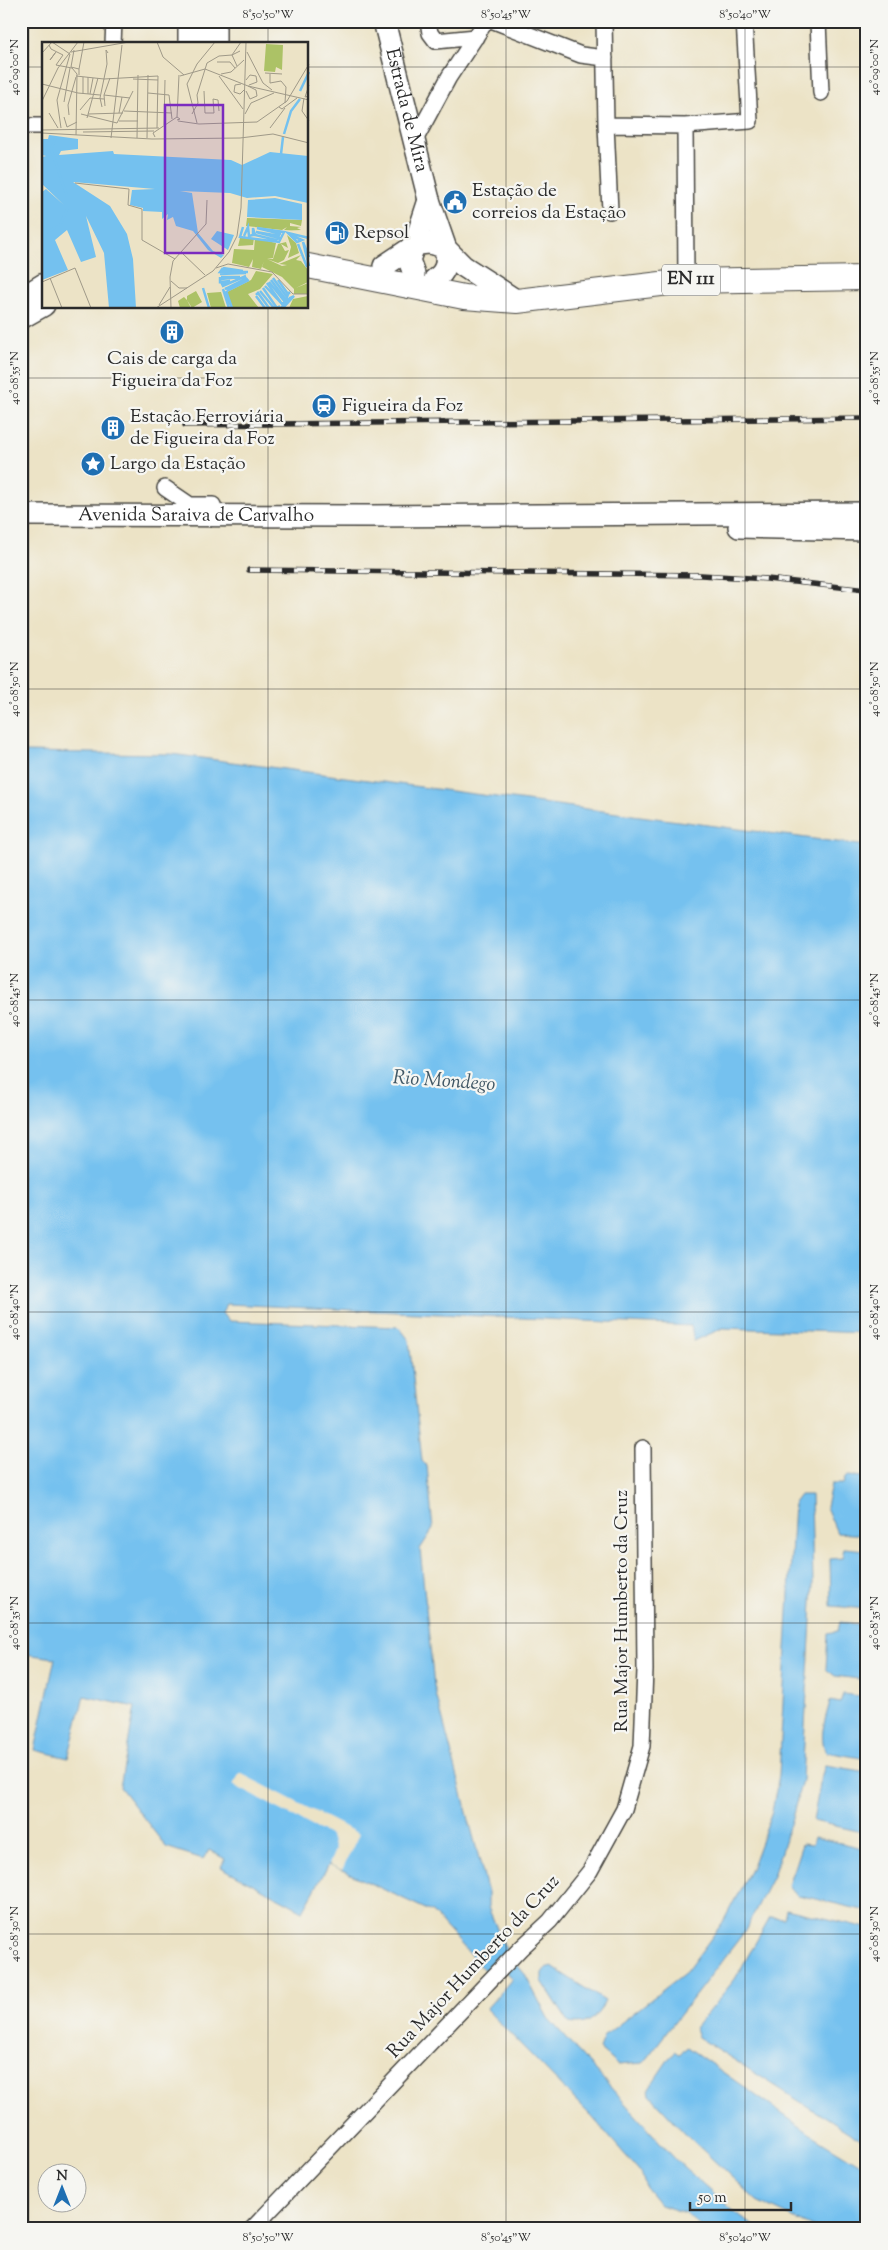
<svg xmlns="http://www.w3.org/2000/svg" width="888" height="2250" font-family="'Sorts Mill Goudy',serif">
<rect width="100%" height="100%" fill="#f6f6f2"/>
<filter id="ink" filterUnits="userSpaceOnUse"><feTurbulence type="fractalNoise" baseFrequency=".02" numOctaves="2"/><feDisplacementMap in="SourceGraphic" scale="10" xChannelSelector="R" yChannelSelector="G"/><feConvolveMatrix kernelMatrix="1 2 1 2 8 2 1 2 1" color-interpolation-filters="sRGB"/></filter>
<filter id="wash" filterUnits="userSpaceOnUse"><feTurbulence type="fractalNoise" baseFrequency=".0096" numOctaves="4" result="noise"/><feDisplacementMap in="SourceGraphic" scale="20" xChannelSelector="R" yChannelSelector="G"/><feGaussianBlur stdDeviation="1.12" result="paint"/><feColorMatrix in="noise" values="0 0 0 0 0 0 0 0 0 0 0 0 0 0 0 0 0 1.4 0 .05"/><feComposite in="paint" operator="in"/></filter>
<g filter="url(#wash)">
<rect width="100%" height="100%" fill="#ece3c6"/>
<path fill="#74c1ef" stroke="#50768d" d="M21 752 171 754 867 846V1333L723 1328 694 1341 691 1326 227 1304 222 1313 228 1321 399 1327 409 1340 422 1461 427 1466 433 1529 420 1549 434 1686 488 1893V1907L508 1955 524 1973 548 2018 677 2161 739 2216 759 2229H704L686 2213 660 2205 646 2188 641 2173 593 2118 486 2009 512 1979 501 1963 489 1975 432 1912 329 1864 303 1911 221 1867 225 1859 209 1850 203 1859 166 1847 120 1787 135 1707 84 1696 68 1758 35 1750 55 1658 24 1654 21 1661Z
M846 1476 867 1477V1535L837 1533 826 1507 831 1484H843Z
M800 1495H811L813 1584 802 1780 792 1818 773 1876 745 1931 643 2063 617 2065 599 2049 604 2036 686 1972 723 1922 751 1869 772 1812 779 1775 794 1503Z
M844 1548 867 1550V1609L831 1606 830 1559 842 1558Z
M840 1622 867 1625V1680L835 1676 826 1669 828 1633 838 1631Z
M843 1694 867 1697V1759L826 1752C818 1735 826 1719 830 1701L840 1703Z
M825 1765 867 1772V1833L813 1821 821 1778Z
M814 1837 867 1849V1911L798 1895 788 1886 802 1844 812 1845Z
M786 1909 867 1928V2144L698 2037 695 2028 735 1979 770 1917 784 1918Z
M552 1967 605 2001C597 2017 589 2027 569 2023L542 1981V1973L545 1969Z
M687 2047 815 2137 867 2169V2229H816L757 2201 690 2138 650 2095 649 2088 674 2051 680 2055Z"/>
<path fill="#ece3c6" d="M240 1773 359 1834 342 1870 329 1864 335 1850 331 1836 233 1785Z"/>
</g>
<g filter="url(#ink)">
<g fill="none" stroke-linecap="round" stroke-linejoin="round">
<defs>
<path id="street" d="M428 21 430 33 436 41 476 37
M494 21 581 55 605 58
M604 21 606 125 685 126 750 121 744 21
M818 21 821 93
M113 44 114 21
M186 44V21
M606 125 610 211
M21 126H44
M685 126 686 281
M414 142 449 77 486 21
M165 488 190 505H213
M252 2229 520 1949 550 1921 590 1871 624 1809 642 1746 645 1670 643 1448"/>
<g id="secondary">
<path d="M199 21V44"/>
<path d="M215 21V44"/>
<path id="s1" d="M384 21 429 200 446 249 463 266 517 301"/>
<path d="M384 266 414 246 429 200"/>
<path d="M414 274 409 260 414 246C426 241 435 243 446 249 447 262 447 272 435 279"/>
<path d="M21 298 44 284"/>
<path d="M21 318 44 305"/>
<path id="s2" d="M21 515 371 516 867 513"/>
<path d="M739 527 867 530"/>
</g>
<path id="primary" d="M308 266 464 297 517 301 686 281 867 278"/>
</defs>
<use href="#street" stroke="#484742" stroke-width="18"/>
<use href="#secondary" stroke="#484742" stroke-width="24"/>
<use href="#primary" stroke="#484742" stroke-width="26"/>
<use href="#street" stroke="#fff" stroke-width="15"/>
<use href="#secondary" stroke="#fff" stroke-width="21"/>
<use href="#primary" stroke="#fff" stroke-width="24"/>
<defs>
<path id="rail" d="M185 425 867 418
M249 570 701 575 767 579 867 590"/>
</defs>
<use href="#rail" stroke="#2b2b2b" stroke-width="5.5"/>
<use href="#rail" stroke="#f6f6f2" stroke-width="4" stroke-dasharray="11" stroke-linecap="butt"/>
</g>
</g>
<path fill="none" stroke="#2b2b2b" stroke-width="1" stroke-opacity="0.45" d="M29 21V2229M268 21V44M506 21V2229M745 21V2229M21 67H44M308 67H867M268 308V2229M21 378H867M21 689H867M21 1000H867M21 1312H867M21 1623H867M21 1934H867"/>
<defs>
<symbol id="civic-disc" viewBox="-11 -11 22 22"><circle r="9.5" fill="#1f6fb2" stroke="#f6f6f2"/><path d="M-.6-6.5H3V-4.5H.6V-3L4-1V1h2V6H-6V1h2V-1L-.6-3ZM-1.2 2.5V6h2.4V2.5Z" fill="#fff"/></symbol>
<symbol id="fuel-disc" viewBox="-11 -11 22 22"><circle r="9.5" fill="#1f6fb2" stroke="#f6f6f2"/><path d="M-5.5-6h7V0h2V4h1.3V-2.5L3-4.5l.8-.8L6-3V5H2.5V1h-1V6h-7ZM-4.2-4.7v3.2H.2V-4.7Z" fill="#fff"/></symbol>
<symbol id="building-disc" viewBox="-11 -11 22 22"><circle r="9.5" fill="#1f6fb2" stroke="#f6f6f2"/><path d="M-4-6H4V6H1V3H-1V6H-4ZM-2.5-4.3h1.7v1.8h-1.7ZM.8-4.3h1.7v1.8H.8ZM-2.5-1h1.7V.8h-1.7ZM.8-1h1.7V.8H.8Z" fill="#fff"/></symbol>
<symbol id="station-disc" viewBox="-11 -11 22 22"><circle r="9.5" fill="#1f6fb2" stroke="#f6f6f2"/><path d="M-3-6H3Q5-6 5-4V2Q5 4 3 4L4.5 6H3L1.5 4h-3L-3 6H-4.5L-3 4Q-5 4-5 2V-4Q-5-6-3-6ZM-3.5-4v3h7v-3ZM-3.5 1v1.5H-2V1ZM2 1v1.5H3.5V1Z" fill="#fff"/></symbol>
<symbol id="sight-disc" viewBox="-11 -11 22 22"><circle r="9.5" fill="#1f6fb2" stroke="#f6f6f2"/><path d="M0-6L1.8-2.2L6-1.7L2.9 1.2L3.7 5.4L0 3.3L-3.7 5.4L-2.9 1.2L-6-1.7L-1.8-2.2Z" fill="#fff"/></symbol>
</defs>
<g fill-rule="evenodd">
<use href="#civic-disc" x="441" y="188" width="28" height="28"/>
<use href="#fuel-disc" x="323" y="219" width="28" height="28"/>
<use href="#building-disc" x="158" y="318" width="28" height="28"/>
<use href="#station-disc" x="310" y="392" width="28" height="28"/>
<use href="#building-disc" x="99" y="414" width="28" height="28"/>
<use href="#sight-disc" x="79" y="450" width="28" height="28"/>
</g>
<g text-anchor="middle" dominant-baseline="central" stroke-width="4.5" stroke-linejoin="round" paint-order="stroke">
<rect fill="#f6f6f2" stroke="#686867" stroke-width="1" x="662" y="264.5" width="58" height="31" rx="4"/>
<g font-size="18" font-weight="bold" fill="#2b2b2b">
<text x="691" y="280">EN 111</text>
</g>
<g font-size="19" fill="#2b2b2b" stroke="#f6f6f2">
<text stroke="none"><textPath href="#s1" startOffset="92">Estrada de Mira</textPath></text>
<text stroke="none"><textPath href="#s2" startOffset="175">Avenida Saraiva de Carvalho</textPath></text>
<text transform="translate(622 1611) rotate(-90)">Rua Major Humberto da Cruz</text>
<text transform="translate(474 1967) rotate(-47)">Rua Major Humberto da Cruz</text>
</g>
<g font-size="19" fill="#2b2b2b" stroke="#f6f6f2" text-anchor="start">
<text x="472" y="191">Estação de<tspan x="472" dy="22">correios da Estação</tspan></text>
<text x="354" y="233">Repsol</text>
<text x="172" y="359" text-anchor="middle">Cais de carga da<tspan x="172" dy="22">Figueira da Foz</tspan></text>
<text x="342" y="406">Figueira da Foz</text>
<text x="130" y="417">Estação Ferroviária<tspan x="130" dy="22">de Figueira da Foz</tspan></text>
<text x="110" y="464">Largo da Estação</text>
</g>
<g font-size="20" font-style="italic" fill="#415866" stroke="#f6f6f2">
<text transform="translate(444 1082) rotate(4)">Rio Mondego</text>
</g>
</g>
<g transform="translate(42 42)">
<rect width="266" height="266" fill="#ece3c6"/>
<path d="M224 2 241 3 240 28 234 25 233 30 222 29ZM205 176 260 178 259 184 248 181V184L259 185 255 186 259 188H249L260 189 242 188 245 185 240 188 204 184ZM245 193 254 201 257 211 246 216 249 205ZM198 196H212L211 203 196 204ZM213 196 234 201 231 216H225L231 217 236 202 244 200 246 206 239 202 243 209 247 208 242 218 236 221 225 217 240 224 245 223 237 222 259 213 254 218 259 219 266 228V240L254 246 266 241V252H252V247L240 235 220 225 222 219 219 227 210 225 211 217 207 225 190 221 192 207 212 208ZM214 229 231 232 218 247 206 252 217 266H191L186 261 185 250 209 238ZM154 249 160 260 150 266 145 258 149 266H138L136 259 142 255 145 258V254ZM179 250 184 266H169L165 251ZM266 254V266H247L251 257Z" fill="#acc266"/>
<path d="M7 93 36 97V107L19 109 17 113 71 109 72 112 189 118 200 123 228 110 266 114V161L233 154 205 156 188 151 138 149 150 151 156 191 171 209 182 213 179 216 166 208 151 189 134 184 131 175 125 178 126 172 120 177V170L101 169V166L88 163 90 148 113 147 31 140 68 164 85 192 91 217 94 266H67L62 211 44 174 54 215 39 220 25 188 13 198 26 228 0 238V150L4 147 22 163 0 142V115L4 114 0 113V97H6ZM233 156 260 162V178L205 175 206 158ZM175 189 192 193 186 208 169 197Z" fill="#74c1ef"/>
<path fill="none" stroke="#74c1ef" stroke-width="2.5" d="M258 49 267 30M242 92 249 69 258 57M239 112 241 95M201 185 198 195 237 200 242 190 215 186 239 192M0 193 18 183 25 167V154L9 107 14 95M248 193 260 198 255 200 246 191 267 196M202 194 206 185 207 194 211 193V186L213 193 234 198 237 196 214 190 238 194M256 202 265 225M267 215 261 200 267 224M181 226 201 229M179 228 206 230M178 232 204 231 178 230 181 226M178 235V240L188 239 180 242 181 244 204 234M205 236 183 247 206 237M231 236 245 255 246 252M179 237 198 235H179M229 238 244 258 245 255M236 238 246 252 248 250M227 240 243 260 244 258M225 241 240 262 243 260M223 244 240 262M161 246 167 266M221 246 235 266 238 264M181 247 187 266M184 249 190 266M185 249 207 238M218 249 232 266M214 253 216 251 227 266M214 254 223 266M239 266 248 256 252 254 241 266"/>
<path fill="none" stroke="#9f9988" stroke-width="1" d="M115 0 121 15 142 33M7 3 9 7 21 13 14 23 30 26 35 32 34 93M32 8 29 25 37 27V33M29 10 87 0M205 10 221 41 230 48M0 11 10 0 28 12M13 11 8 18 14 10M175 20H188L193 26M195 24 190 13 198 9M37 27 42 0M223 31 240 32M179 32 189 30 202 18M228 32V41L239 39 244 45 243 61M34 34 62 37 116 34 115 86M138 34 163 27 206 44 214 48 215 54 208 57 204 49M177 34 201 67M41 35V52M91 37 116 38M204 38 208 33 214 34 215 40 207 43M0 42 36 51 58 53M199 42 193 43 192 50 198 52 203 47M267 43 263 55 267 54M206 44 267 58M162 49 163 71H168M106 51 127 53 130 77M46 52V35M48 52 51 36M62 53 88 56M262 56 260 69 267 79M171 57 176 58 177 69M0 59 16 26 36 0M22 60 28 26M63 64 62 53 68 36M60 65 58 56 65 22 64 8 66 11M237 65 240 67 255 56M38 68 48 56 62 57M82 69 130 71M7 71 16 86M77 71 80 55M168 71H172L171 57M39 72 75 81 91 49M46 72 81 71M150 72 156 61 155 53 165 21 177 14 190 13 199 0M203 72 209 61 232 51M27 73 26 63 34 35M22 75 25 85 35 80M45 76 56 36M135 78 138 77 135 75 137 33M77 79H96M136 79 157 82 215 80 245 59 267 22M155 81 145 42 155 22 173 0M122 83 123 38M19 86 15 58 28 12M228 86 243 66M0 88 117 86M41 90 112 89M0 91 110 97 198 96 231 92 267 101M113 95 111 91 135 75M69 96 80 3M95 96 96 33M105 96 106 33M33 141 87 147 86 163 100 167V198L133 217M139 210 163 233M174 226 186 222 230 230 251 252H267M128 235 131 219 164 182 165 158M128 235 129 266M8 236 20 266M129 239 137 246H145M0 240 33 226 49 266M117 263 128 245M114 266 171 229 187 210 195 194 199 166 204 0"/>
<path fill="#7b2cbf" fill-opacity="0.15" stroke="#7b2cbf" stroke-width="2.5" d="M123 63H181V211H123Z"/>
<rect width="266" height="266" fill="none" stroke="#2b2b2b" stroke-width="2.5"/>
</g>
<rect width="888" height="2250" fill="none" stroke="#f6f6f2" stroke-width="55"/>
<g transform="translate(62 2188)"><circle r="24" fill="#f6f6f2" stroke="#a5a5a2"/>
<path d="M0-4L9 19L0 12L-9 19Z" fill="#1f6fb2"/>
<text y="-8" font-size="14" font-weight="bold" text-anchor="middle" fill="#2b2b2b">N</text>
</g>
<path d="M690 2202v8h101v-8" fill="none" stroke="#2b2b2b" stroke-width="2.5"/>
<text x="698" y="2202" font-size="15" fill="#2b2b2b" stroke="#f6f6f2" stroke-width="4" paint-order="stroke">50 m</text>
<rect x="28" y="28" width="832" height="2194" fill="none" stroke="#2b2b2b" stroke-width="2"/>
<g font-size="12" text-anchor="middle" fill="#2b2b2b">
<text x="268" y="18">8°50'50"W</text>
<text x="506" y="18">8°50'45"W</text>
<text x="745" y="18">8°50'40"W</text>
<text transform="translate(14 67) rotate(-90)" y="4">40°09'00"N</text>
<text transform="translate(874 67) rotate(-90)" y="4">40°09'00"N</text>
<text transform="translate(14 378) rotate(-90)" y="4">40°08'55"N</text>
<text transform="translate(874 378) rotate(-90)" y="4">40°08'55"N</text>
<text transform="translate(14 689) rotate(-90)" y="4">40°08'50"N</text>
<text transform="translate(874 689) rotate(-90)" y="4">40°08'50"N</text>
<text transform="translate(14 1000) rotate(-90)" y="4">40°08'45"N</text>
<text transform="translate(874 1000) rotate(-90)" y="4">40°08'45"N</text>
<text transform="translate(14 1312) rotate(-90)" y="4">40°08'40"N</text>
<text transform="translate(874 1312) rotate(-90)" y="4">40°08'40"N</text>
<text transform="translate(14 1623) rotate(-90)" y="4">40°08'35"N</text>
<text transform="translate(874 1623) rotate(-90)" y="4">40°08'35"N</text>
<text transform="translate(14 1934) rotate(-90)" y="4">40°08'30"N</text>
<text transform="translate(874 1934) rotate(-90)" y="4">40°08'30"N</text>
<text x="268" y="2241">8°50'50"W</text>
<text x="506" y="2241">8°50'45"W</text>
<text x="745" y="2241">8°50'40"W</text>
</g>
</svg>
